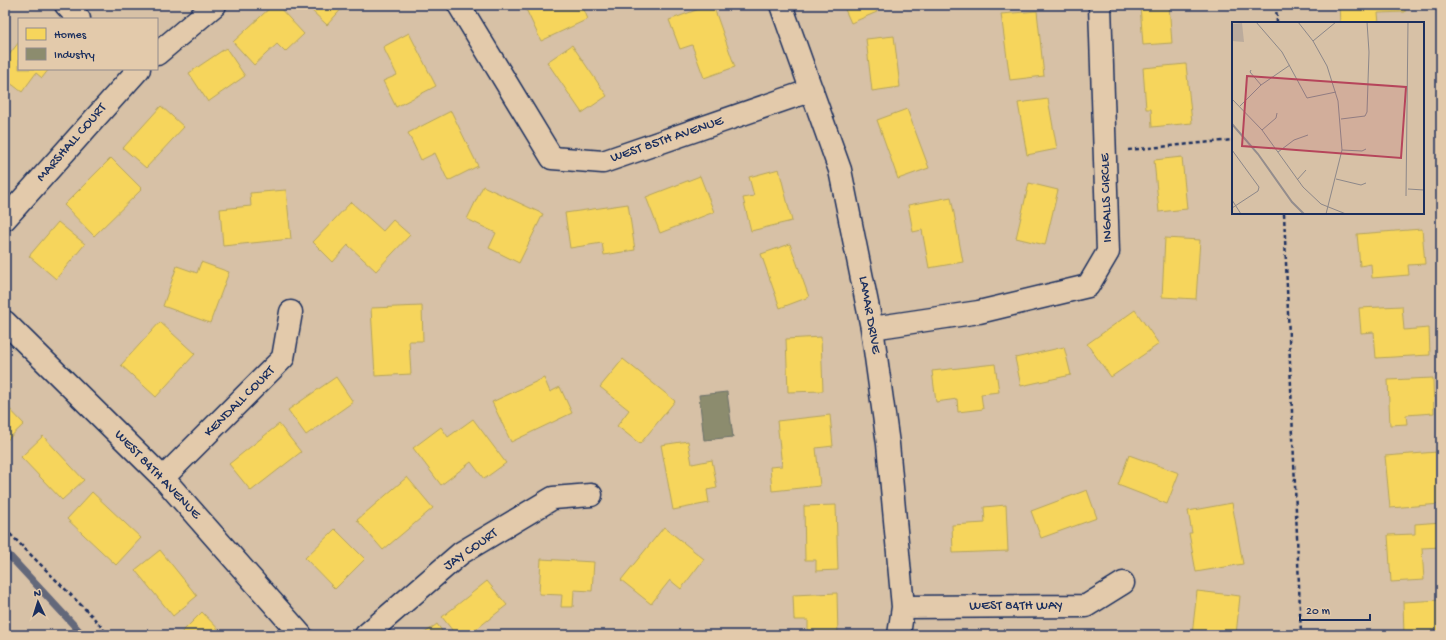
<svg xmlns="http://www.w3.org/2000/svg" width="1446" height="640" font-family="'Gochi Hand',sans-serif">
<rect width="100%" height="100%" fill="#d7c1a6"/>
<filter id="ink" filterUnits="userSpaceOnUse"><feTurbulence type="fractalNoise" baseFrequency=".025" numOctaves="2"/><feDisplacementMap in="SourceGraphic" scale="8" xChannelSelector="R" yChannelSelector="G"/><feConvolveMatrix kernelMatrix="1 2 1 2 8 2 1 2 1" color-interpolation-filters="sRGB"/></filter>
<g filter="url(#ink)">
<path fill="#f6d55c" stroke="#b4a35d" d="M273 5H277L304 34 285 52 277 44 254 65 233 42Z
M314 5H345L327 25 311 10Z
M524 5H582L588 19 541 41Z
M710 5H713L735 67 704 78 692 45 680 49 669 20Z
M843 5H874L877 12 851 23Z
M1140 5H1169L1172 43 1143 45Z
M1339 5H1405V12L1378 13 1379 23H1340Z
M1037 11 1044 76 1010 80 1001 14Z
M409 33 436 86 396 107 383 81 397 75 383 47Z
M894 36 900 87 872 91 866 39Z
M19 42V69H49L42 78 36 73 22 92 5 79V60Z
M572 45 607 96 582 113 547 62Z
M226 48 245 76 208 102 189 73Z
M1186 64 1192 123 1152 127 1151 109H1146L1143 68Z
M1048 99 1057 149 1027 155 1018 103Z
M161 106 184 127 146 168 123 148Z
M907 109 929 168 898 179 877 120Z
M451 111 478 166 448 181 435 153 421 160 408 133Z
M1182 157 1187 209 1159 212 1154 160Z
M111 158 142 189 94 236 64 205Z
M779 169 792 221 751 231 743 198 754 196 749 177Z
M700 176 714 212 660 233 646 197Z
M1029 183 1058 190 1045 245 1016 238Z
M483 186 543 214 519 263 489 248 496 233 467 219Z
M286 190 291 239 223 246 220 209 251 206 250 193Z
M951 197 963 262 929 268 922 230 913 232 908 205Z
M351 202 383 231 393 220 410 235 376 271 348 245 333 262 313 242Z
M628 204 635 250 604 255 602 243 570 248 565 213Z
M58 222 85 244 56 279 29 256Z
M1422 229 1425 264 1408 265 1409 275 1372 278 1371 264 1360 266 1357 234Z
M1165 238 1200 240 1196 299 1162 297Z
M790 244 809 297 780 308 761 254Z
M201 262 229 272 210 323 163 306 177 266 197 273Z
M422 306 423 341H409L411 374 375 376 371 308Z
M1402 306 1404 330 1429 328 1430 355 1376 358 1374 332 1361 333 1359 308Z
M1135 310 1159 344 1111 377 1087 344Z
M160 322 195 354 156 397 121 365Z
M821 337 823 391 788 392 786 339Z
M1064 347 1071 375 1021 386 1015 358Z
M623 359 675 401 640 444 617 426 629 410 600 387Z
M995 364 999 392 981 394 983 409 958 412 957 399 936 402 932 371Z
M336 377 353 402 306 435 288 410Z
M544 378 550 392 560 387 572 413 511 442 492 402Z
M1433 378 1434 413 1406 415 1407 424 1390 425 1388 380Z
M5 404 24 424 5 442Z
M830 415 833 446 816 448 820 486 772 491 770 467 782 466 777 421Z
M473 419 506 463 484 479 471 462 441 485 413 448 441 427 448 437Z
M279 424 301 452 251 491 229 464Z
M43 436 84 480 62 500 21 457Z
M688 441 692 464 712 460 717 488 707 490 709 503 673 510 661 445Z
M1437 452 1441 504 1390 508 1385 456Z
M1129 455 1179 473 1167 504 1118 485Z
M407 477 433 508 383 550 357 520Z
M1087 490 1097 518 1041 538 1031 511Z
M92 492 141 538 116 565 67 519Z
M1232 503 1243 564 1196 572 1189 533H1192L1188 511Z
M836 505 838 570 816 571V560H805L804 506Z
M1006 505 1008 551 953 553 952 525 985 523 984 507Z
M1441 522V547L1422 548 1424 580 1391 582 1388 535 1415 534V524Z
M664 527 704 559 681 589 670 580 651 604 621 580Z
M335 529 365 559 335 589 305 558Z
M160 550 197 596 173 616 135 570Z
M541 559 594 562 592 591 574 590 573 607H561L562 595 539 594Z
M487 581 507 605 469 635H456L442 617Z
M1197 591 1240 596 1236 635H1192Z
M837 593 838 635H808V620H794L793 595Z
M1441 600V635H1404L1403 602Z
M202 612 224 635H183L181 633Z
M437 624 445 635H422Z"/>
<path fill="#8c8c6e" stroke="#6a7069" d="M727 392 733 437 704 440 699 395Z"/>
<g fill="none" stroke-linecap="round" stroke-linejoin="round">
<path stroke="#64677a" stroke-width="7" d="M5 551 83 635"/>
<defs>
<path id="minor" d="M66 5 79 19
M459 5 552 158 603 162 812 90
M781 5 840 170 872 328 888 444 903 607 899 635
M157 54 215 5
M5 219 139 69
M5 322 163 478 301 635
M872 328 979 312 1088 286 1108 252 1100 5
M163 478 283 358 291 312
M903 607 1086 606 1123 583
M366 635 461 553 553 498 591 495"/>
</defs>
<use href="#minor" stroke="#1b2f5e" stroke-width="25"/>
<path stroke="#1b2f5e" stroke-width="2.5" stroke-dasharray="4 3" stroke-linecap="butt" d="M1276 5 1277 23
M1128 150 1233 140
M1284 213 1301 635
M5 529 93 617 108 635"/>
<use href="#minor" stroke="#e3caab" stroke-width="22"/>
</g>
</g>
<g text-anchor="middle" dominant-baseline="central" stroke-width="4" stroke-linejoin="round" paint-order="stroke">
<g font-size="14" fill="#1b2f5e" stroke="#e3caab">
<text transform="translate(667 140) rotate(-19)">WEST 85TH AVENUE</text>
<text transform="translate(72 143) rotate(-49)">MARSHALL COURT</text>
<text transform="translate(1107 198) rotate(-92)">INGALLS CIRCLE</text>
<text transform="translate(869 315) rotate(80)">LAMAR DRIVE</text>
<text transform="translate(240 402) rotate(-45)">KENDALL COURT</text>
<text transform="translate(157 475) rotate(46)">WEST 84TH AVENUE</text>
<text transform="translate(471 550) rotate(-35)">JAY COURT</text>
<text x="1016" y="606">WEST 84TH WAY</text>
</g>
</g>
<g transform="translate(1232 22)">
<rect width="192" height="192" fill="#d7c1a6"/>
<path d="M10 1 12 20 0 19V2Z" fill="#bbab9c"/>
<path fill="none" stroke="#948d8d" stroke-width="2" d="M0 102 26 132 60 180 72 192"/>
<path fill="none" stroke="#8c8789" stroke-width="1" d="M24 0 50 30 75 76 104 70M66 0 81 19 95 44 106 79 110 128 94 192M81 19 104 0M19 48 18 50 29 63M0 77 30 108 71 165 89 182 114 192M8 84 29 63 58 43M109 97 133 94 135 90 137 30 135 0M30 108 44 96 45 91M0 128 27 165 26 169 0 186M110 128 130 129 134 127M46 130 62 118 76 113M104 157 129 163 134 161M65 158 74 148M176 167 192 168M174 174 176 0M0 178 9 192"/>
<path fill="#b6455b" fill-opacity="0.15" stroke="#b6455b" stroke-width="2" d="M15 54 174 65 169 136 10 124Z"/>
<rect width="192" height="192" fill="none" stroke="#1b2f5e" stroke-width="2"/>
</g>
<rect width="1446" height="640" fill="none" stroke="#e3caab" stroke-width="20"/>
<rect x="10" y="10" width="1426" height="620" fill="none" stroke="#1b2f5e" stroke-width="1.5" filter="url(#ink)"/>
<rect x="18" y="18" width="140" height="52" fill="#e3caab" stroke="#938c8c"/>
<rect x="26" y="28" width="20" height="12" fill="#f6d55c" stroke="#938c8c"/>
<text x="54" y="38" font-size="12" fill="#1b2f5e">Homes</text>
<rect x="26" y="48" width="20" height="12" fill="#8c8c6e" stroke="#938c8c"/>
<text x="54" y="58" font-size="12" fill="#1b2f5e">Industry</text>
<g transform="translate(38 602) rotate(356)" stroke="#e3caab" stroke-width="3" paint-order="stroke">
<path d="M0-3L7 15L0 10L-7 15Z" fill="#1b2f5e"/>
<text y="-6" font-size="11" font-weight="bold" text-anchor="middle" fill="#1b2f5e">N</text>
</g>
<path d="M1300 614v6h70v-6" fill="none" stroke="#1b2f5e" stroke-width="2"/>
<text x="1306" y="614" font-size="12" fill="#1b2f5e" stroke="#e3caab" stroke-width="3" paint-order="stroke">20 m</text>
</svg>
